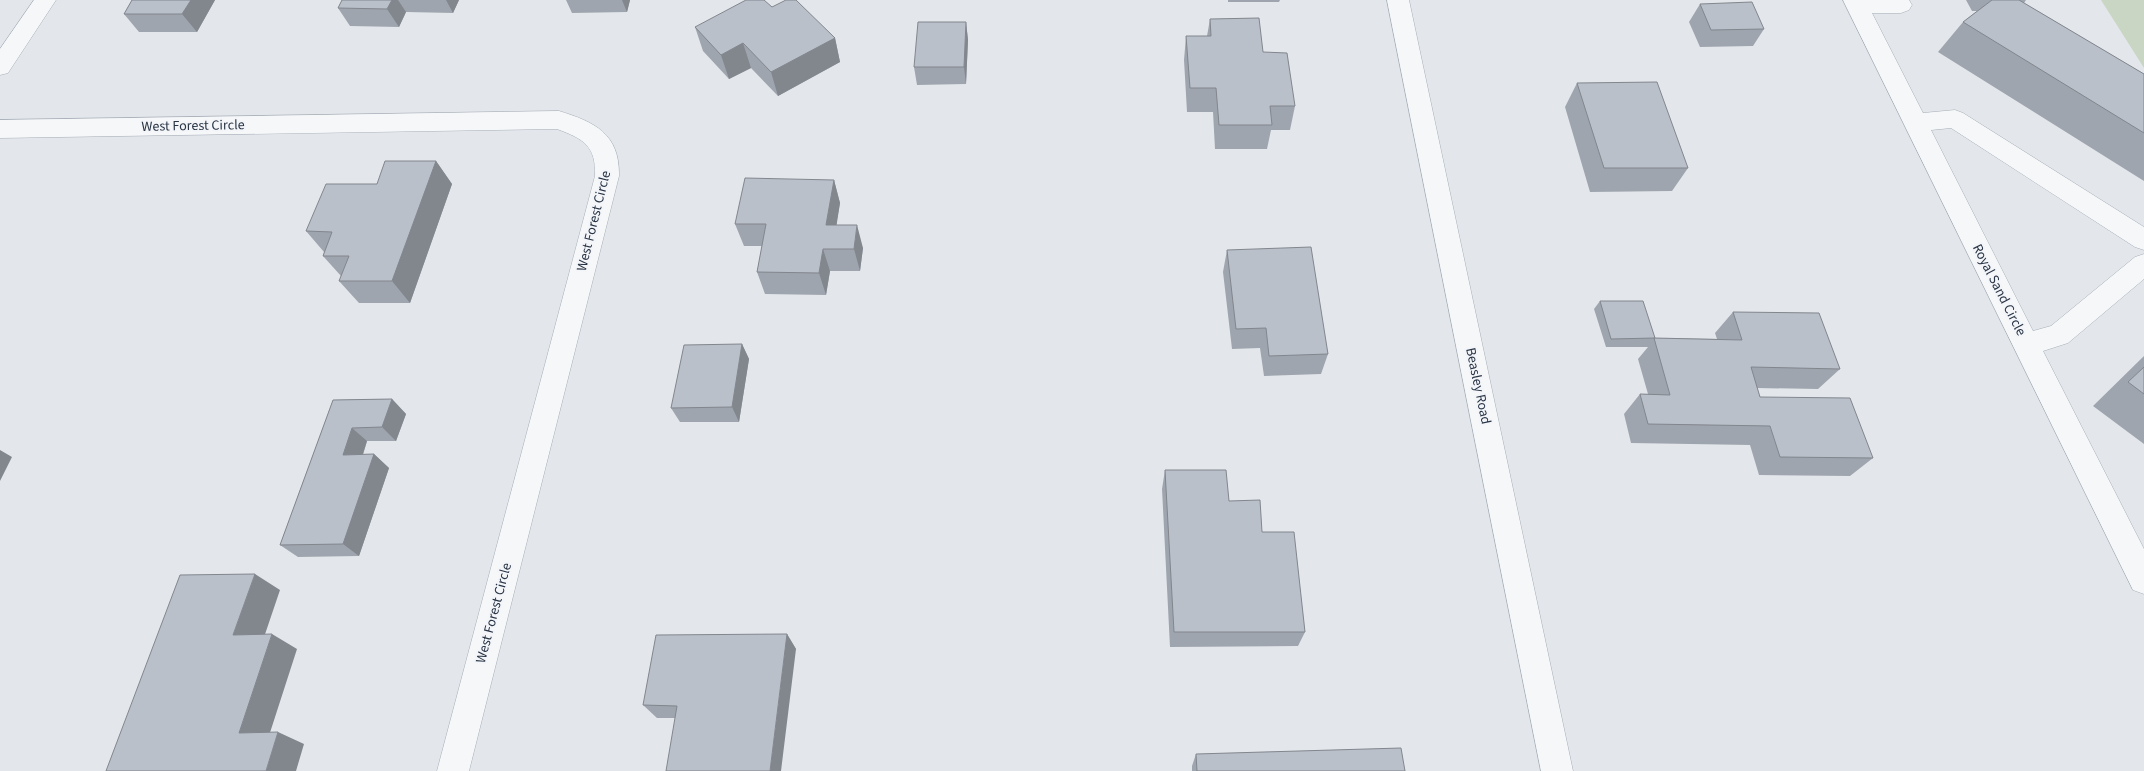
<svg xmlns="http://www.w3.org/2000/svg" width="2144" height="771" font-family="'Source Sans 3',sans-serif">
<rect width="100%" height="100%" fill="#e3e7ec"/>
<path fill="#c9d6c3" d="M2101 0H2144V68Z"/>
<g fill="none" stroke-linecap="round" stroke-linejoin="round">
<defs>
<path id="minor" d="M34 0H56L8 73 0 75V49Z
M1387 0H1409L1573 771H1541Z
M1843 0H1909L1912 5 1909 10 1901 13H1872L1923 113 1955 110 1963 113 2144 227V250L2135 247 1951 128 1931 130 2033 331 2051 326 2135 257 2144 254V279L2068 343 2043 351 2144 549V594L2133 590Z
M559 111C595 122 620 134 619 176L469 771H437L595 176C596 146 584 139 557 129L0 138V120Z"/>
</defs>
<use href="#minor" stroke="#a7aeb7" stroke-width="1"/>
<use href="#minor" fill="#f6f7f9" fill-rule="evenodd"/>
</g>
<path fill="#9fa5ae" d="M132 0H215L197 32H139L124 14Z
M342 0H459L453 13 406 12 399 27 350 26 338 8Z
M566 0H630L627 12 572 13Z
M1228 0H1280L1279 2H1228Z
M1966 0H2026L2024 3 2144 74V181L1938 52 1963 22 1977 11H1972Z
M1700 4 1764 29 1753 46 1700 47 1689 22Z
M772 7 835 38 840 62 778 96 751 68 729 79 703 51 695 27Z
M1210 19 1263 52 1295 106 1290 130H1271L1267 149H1215L1213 112H1187L1184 60 1186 36H1207Z
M966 22 968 40 966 84 917 85 914 67Z
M1577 83 1688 168 1672 191 1590 192 1565 107Z
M436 161 452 184 410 303H359L339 281 341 276 323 256 324 252 306 231 377 184Z
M834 180 840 203 836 225 863 248 860 271H830L826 295 765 294 757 272 762 246H744L735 224Z
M1227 250 1328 354 1321 374 1264 376 1260 348 1232 349 1223 272Z
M1600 301 1655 338 1717 339 1715 333 1733 312 1840 369 1818 389 1757 388 1760 397 1873 458 1850 476 1759 475 1750 445 1631 443 1624 414 1640 394H1648L1638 359 1648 347H1606L1594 309Z
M742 344 749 359 739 422H680L671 408Z
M2144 356V444L2093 406Z
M392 399 406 414 396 441H367L363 455 374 454 389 468 359 556 298 557 280 545 333 400Z
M1165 470 1229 501 1262 532 1305 632 1298 646 1170 647 1162 489Z
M787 634 796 649 675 718H657L643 705Z
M1196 754 1405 771H1192V766Z"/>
<path fill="#82868d" d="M191 0H215L197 32 182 14Z
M392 0H398L406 12 399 27 387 9Z
M446 0H459L453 13Z
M622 0H630L627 12Z
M966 22 968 40 966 84 964 67Z
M835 38 840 62 778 96 771 72Z
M743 43 751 68 729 79 721 55Z
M436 161 452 184 410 303 392 281Z
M834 180 840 203 833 248 826 225Z
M857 225 863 248 860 271 854 249Z
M823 249 830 271 826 295 819 273Z
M742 344 749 359 739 422 732 407Z
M392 399 406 414 396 441 382 427Z
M352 428 367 441 358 469 343 455Z
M0 450 12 457 0 481Z
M374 454 389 468 359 556 343 544Z
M255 574 280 590 260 649 233 635Z
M272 634 297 649 266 745 239 733Z
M787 634 796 649 781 771H770Z
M278 732 304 744 296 771H266Z"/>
<path fill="#b9c0ca" stroke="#82868d" d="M132 0H191L182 14H124Z
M342 0H392L387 9 338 8Z
M746 0H764L772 7 786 0H796L835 38 771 72 743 43 721 55 695 27Z
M1992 0H2019L2144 74V133L1963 22Z
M1752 2 1764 29 1711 30 1700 4Z
M1259 18 1263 52 1287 53 1295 106H1270L1272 125H1219L1216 88H1190L1186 36H1211L1210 19Z
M918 22H966L964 67H914Z
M1657 82 1688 168H1604L1577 83Z
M385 161H436L392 281H339L349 256H323L332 232 306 231 326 184H377Z
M745 178 834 180 826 225H857L854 249H823L819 273 757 272 766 224H735Z
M1311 247 1328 354 1269 356 1266 328 1236 329 1227 250Z
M1600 301H1643L1655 338 1611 339Z
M1733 312 1819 313 1840 369 1751 367 1760 397 1850 398 1873 458 1780 457 1770 426 1648 424 1640 394 1670 395 1654 338 1742 340Z
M742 344 732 407 671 408 684 345Z
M2144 367V394L2128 382Z
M392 399 382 427 352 428 343 455 374 454 343 544 280 545 333 400Z
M1165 470H1226L1229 501 1260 500 1262 532H1294L1305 632H1174Z
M255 574 233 635 272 634 239 733 278 732 266 771H106L180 575Z
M787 634 770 771H666L677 706 643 705 656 635Z
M1401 748 1405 771H1197L1196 754Z"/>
<g text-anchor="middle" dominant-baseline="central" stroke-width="4" stroke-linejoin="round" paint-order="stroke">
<g font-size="14" fill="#293545" stroke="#f3f5f9">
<text transform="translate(193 126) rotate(-1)">West Forest Circle</text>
<text transform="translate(594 221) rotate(-76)">West Forest Circle</text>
<text transform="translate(1999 290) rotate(63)">Royal Sand Circle</text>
<text transform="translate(1478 386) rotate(78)">Beasley Road</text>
<text transform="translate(494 613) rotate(-75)">West Forest Circle</text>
</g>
</g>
</svg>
